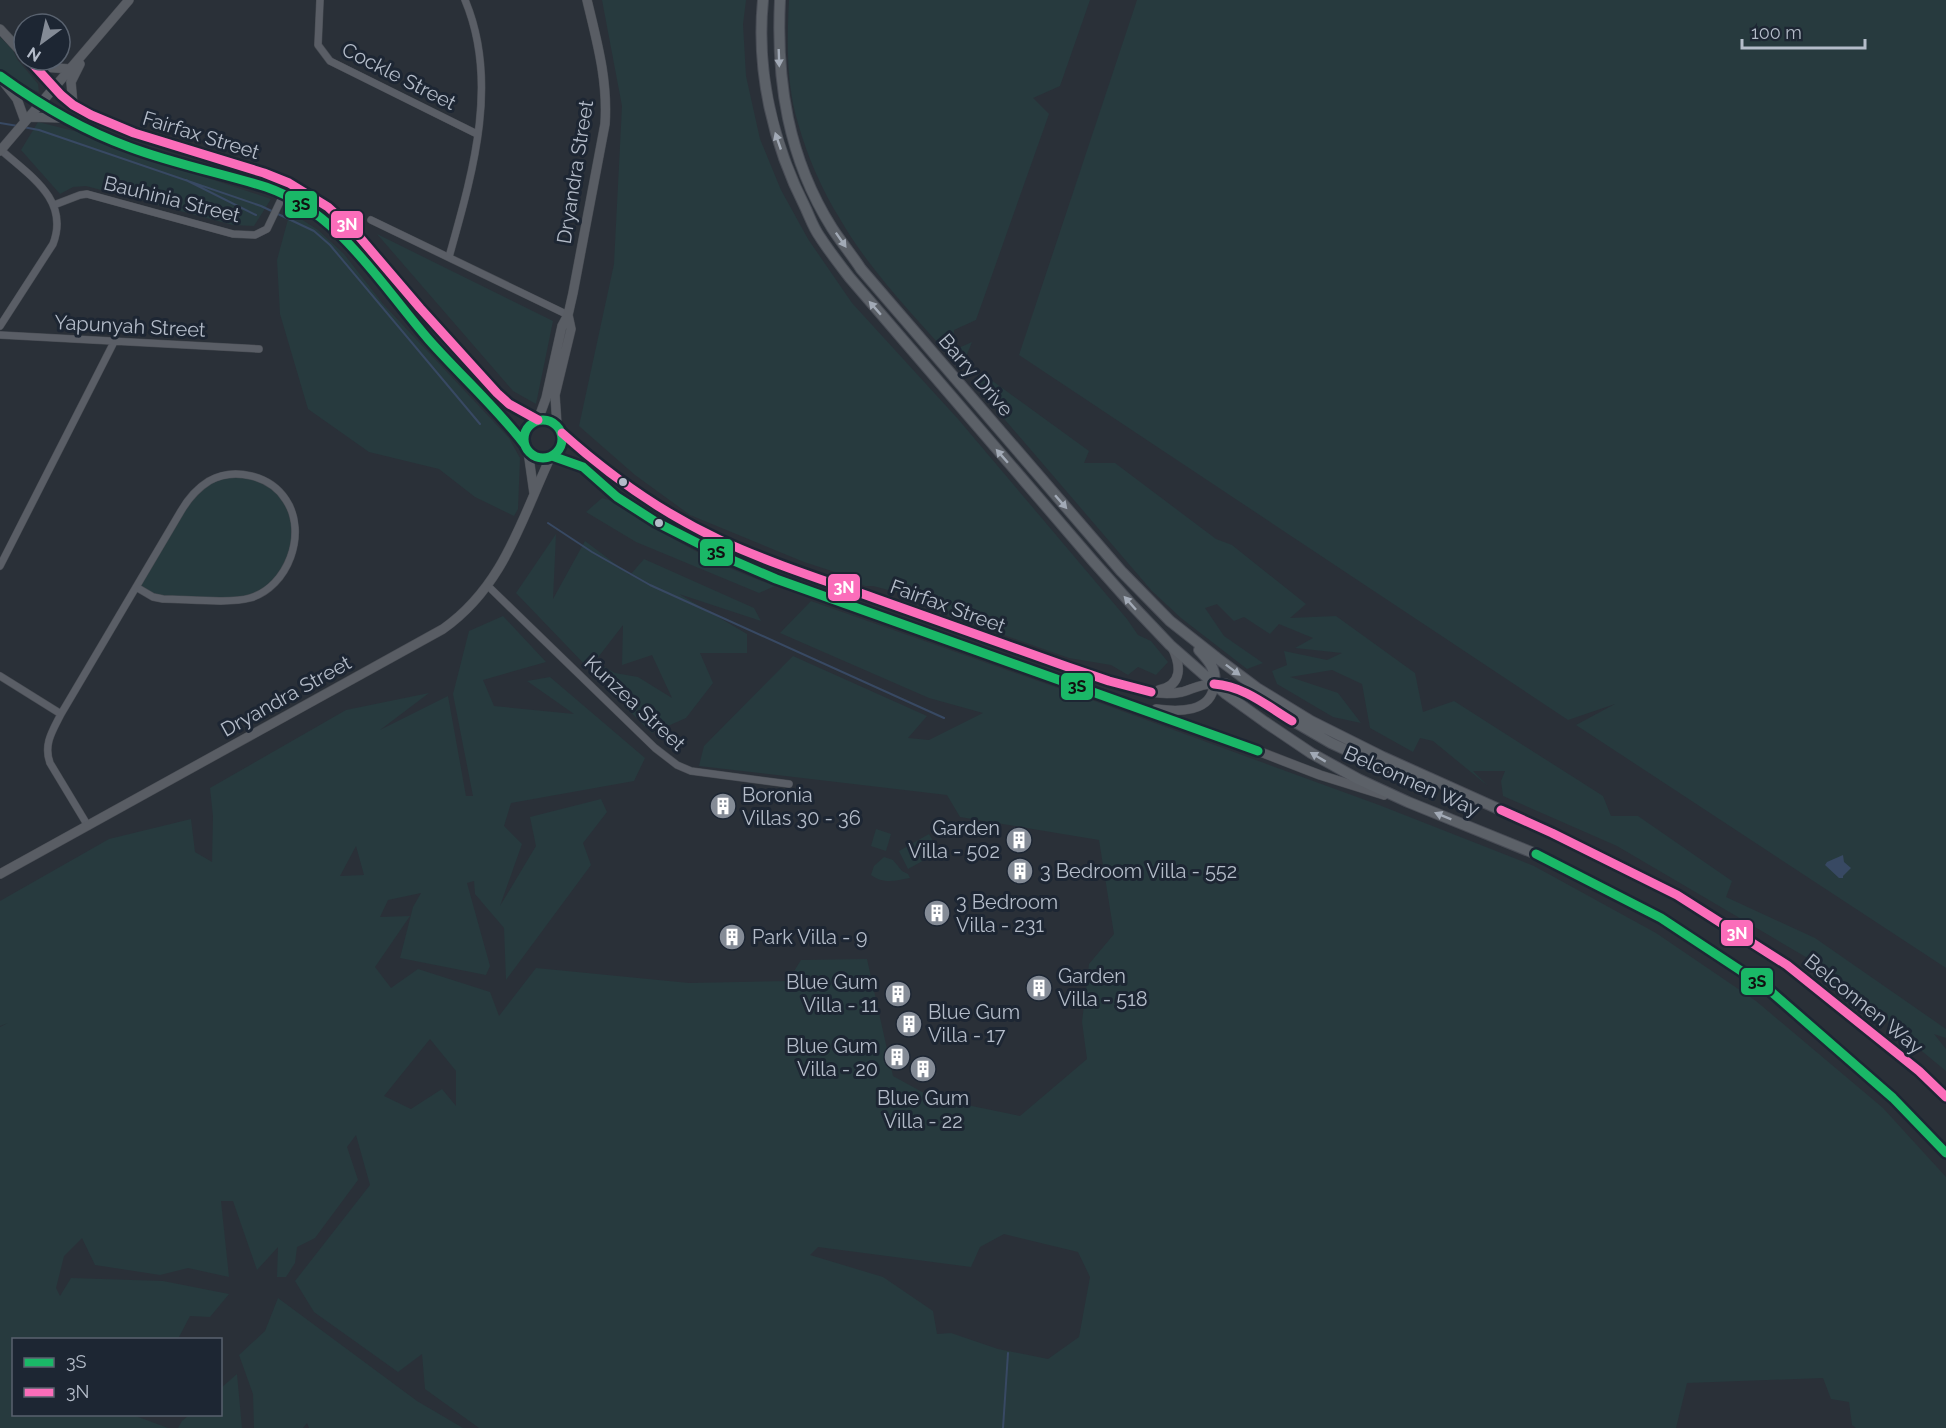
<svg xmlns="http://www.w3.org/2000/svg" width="1946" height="1428" font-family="Raleway,sans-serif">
<rect width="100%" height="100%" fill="#2a3038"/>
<path fill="#273a3e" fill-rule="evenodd" d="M602 0H746L743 24 746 76 760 139 781 190 808 239 852 303 958 419 1127 619 1138 635 1151 641 1168 662 1156 675 1138 667 1128 675 1111 665 1069 658 933 610 900 593 873 586H865L841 574 804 562 690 515 635 475 579 426 614 264 622 106Z
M789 0H1090L1060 86 1033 98 1049 114 976 320 954 330V350L972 342 961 369C921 323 870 272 840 219 822 190 807 156 798 123 786 84 787 40 789 0Z
M1137 0H1946V968L1576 725 1615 704 1568 720 1019 355Z
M0 37 13 50 17 59 38 84 39 92 20 85 0 70Z
M38 122 78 132 129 152 271 199 254 226 233 225 86 186 73 187 60 194 21 150Z
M290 212 318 230 344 254 383 304 509 438 520 458 518 509 514 516 475 497 439 469 369 452 308 409 280 314 277 260Z
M377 234 553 321 536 404 513 391Z
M987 377 1089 451 1084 463H1115L1216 539 1232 545 1306 604 1290 618 1336 616 1415 673 1423 712 1454 701 1603 796 1611 816H1638L1732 881 1726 897 1815 938 1946 1029V1038L1934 1034 1946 1049V1071L1889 1024 1887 1013 1841 993 1816 963 1617 846 1503 796 1501 781 1505 771H1473L1488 786 1433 741 1420 738 1413 752 1370 728 1362 684 1332 670 1290 677 1338 693 1361 723 1333 717 1277 684 1272 671 1287 665 1284 651 1327 660 1342 653 1295 648 1313 638 1279 624 1270 634 1244 617 1234 621 1217 604 1205 608 1224 636 1263 663 1247 669 1181 618 1152 591 976 386Z
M228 474 265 481 286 500 294 527 285 571 250 598 163 599 136 587 186 503 200 488Z
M602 498 609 500C662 533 716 566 775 586L759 593 636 542 586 512Z
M556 534 553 599 585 541 630 575 644 559 754 608 761 621 679 594 747 634V653H700L713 683 686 718 652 733 624 706 637 702 614 691 603 666 615 673 638 677 672 698 652 655 622 665 623 625 589 669 516 593Z
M811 601 1078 695 1379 805 1534 866 1656 933 1756 1001 1883 1108 1946 1177V1428H1856L1852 1425 1849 1402 1831 1399 1823 1378 1687 1383 1676 1428H479L425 1389 422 1354 398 1372 314 1312 295 1281 370 1185 356 1135 347 1147 358 1180 315 1238 297 1247 295 1263 286 1277H277L278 1247 257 1270 233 1201H221L229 1277 188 1268 160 1275 95 1265 82 1238 64 1256 56 1288 60 1296 71 1278 163 1281 229 1294 210 1317 190 1316 178 1339 14 1340V1414L133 1415 168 1428H0V1027L8 1023 0 1026V901L109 839 191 819 195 852 212 862 213 816 210 788 346 710 429 693 380 730 448 696 466 796H473L453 694 469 631 503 616 546 662 483 680 494 706 574 714 527 681 550 677 645 758 634 781 511 803 504 826 522 844 500 906 536 846 530 817 601 799 607 812 583 843 591 865 506 980 504 928 475 894 474 881 467 883 490 966 486 975 400 958 413 907 421 893 388 900 380 917 410 916 375 967 391 988 418 969 490 992 499 1016 536 968 689 983 788 981 801 960 867 959 893 1076 933 1098 1020 1116 1087 1059 1082 1022 1089 964 1114 934 1099 840 960 817 947 795 699 766 704 746 793 656 927 716 908 738 929 740 983 713 929 698 780 633ZM356 846 364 875 340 876ZM430 1039 456 1071V1106L442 1089 411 1109 384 1096ZM1004 1234 1078 1252 1090 1277 1079 1337 1048 1359 998 1349 951 1333 937 1334 933 1311 883 1277 810 1255 818 1247 971 1267 980 1247Z
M876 829 891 834 886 851 871 846Z
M929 834 939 852 908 869 899 851Z
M884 857 893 860 902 871 908 874 910 878C895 881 883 884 871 875L874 866Z
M278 1298 417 1401 463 1428H309L307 1423 303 1428H254L253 1394 239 1355 265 1331Z
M237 1374 242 1428H178L182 1421 189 1415 220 1414 221 1388Z"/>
<path fill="#384963" d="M1843 855 1844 862 1851 868 1843 876V878H1839L1825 865 1827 862Z"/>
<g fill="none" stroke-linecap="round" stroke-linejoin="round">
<path stroke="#384963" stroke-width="2" d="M0 123 18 126
M23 127 39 130 261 206 314 231 330 245 480 424
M186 180 256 215
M548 523 592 552 650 585 944 718
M1003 1428 1008 1353"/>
<defs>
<path id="street" d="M320 0 318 45 330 61 477 134
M54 205 80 195 87 194 233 234 255 235 267 229 289 183
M371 220 568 315
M449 257C472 175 500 83 465 0
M0 326 53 244C70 200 30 176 1 150
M0 335 259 349
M0 566 114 342
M488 586 655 748 677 765 691 771 789 784
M0 676 61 714
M88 826 50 763C43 744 53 730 61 714L181 511C188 499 196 489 209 481 234 467 270 475 286 500 308 533 288 587 250 598 230 604 185 599 163 599L153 597 136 587"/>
<path id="secondary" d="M0 29 24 55
M29 60 61 95 73 105 91 115 134 133 264 173 289 183 328 207 356 233 420 308 497 393 509 404 538 420
M32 62 43 67 70 69
M0 76C39 105 85 132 131 148 165 160 201 168 236 178 252 183 269 187 284 194 347 225 384 290 430 341 461 376 497 407 525 445
M5 84 17 99 25 121
M73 105 71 82 80 64
M27 117 64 118
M0 151 129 0
M524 439a19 19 0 1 1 38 0a19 19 0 1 1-38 0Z
M538 420 546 398 562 326 568 315 573 293 605 124C608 80 597 42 587 0
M557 425 555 395 571 329 568 315
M562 433 579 450 641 494 688 523 719 539 801 572 1124 686C1143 691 1162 696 1182 692 1193 689 1202 683 1214 684 1212 713 1178 712 1156 709
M528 451 534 493
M552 456 583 467 617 497 656 522 725 557 776 579 1206 731 1320 775 1384 795
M1159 690C1183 685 1181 665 1172 647
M0 874 443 629C504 586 521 520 551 456"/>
<path id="primary" d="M763 0C756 72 773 144 806 209 810 218 814 229 820 237 829 251 840 265 850 278L1093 561 1133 606 1170 645 1226 694 1265 722 1311 753 1358 779 1408 802 1536 854 1661 918 1767 988 1893 1098 1946 1153
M780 0C776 81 788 158 832 228 841 242 852 255 861 269L1121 571 1170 621 1217 658 1257 688 1311 721 1383 757 1552 833 1677 895 1787 965 1919 1071 1946 1097
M1199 650C1208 660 1217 669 1214 684
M1214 684H1225L1240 690 1331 743 1383 767 1421 781"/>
</defs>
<use href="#street" stroke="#484c53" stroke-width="8"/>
<use href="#secondary" stroke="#484c53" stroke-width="10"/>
<use href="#primary" stroke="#484c55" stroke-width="12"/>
<use href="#street" stroke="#5a5e66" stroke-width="7"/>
<use href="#secondary" stroke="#595d64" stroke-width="9"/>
<use href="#primary" stroke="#5c6168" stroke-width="10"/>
<defs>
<path id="bus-1" d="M0 76C40 105 82 130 129 147 174 164 221 173 266 187 339 212 381 285 429 340 460 375 496 407 525 445
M524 439a19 19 0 1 1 38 0a19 19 0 1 1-38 0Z
M552 456 583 467 617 497 656 522 725 557 776 579 1258 751
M1536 854 1661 918 1767 988 1893 1098 1946 1153"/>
<path id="bus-2" d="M29 60 61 95 73 105 91 115 134 133 264 173 289 183 328 207 356 233 420 308 497 393 509 404 538 420
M562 433C610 476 662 513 720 540 770 563 823 580 874 598 939 621 1003 644 1068 667L1109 681 1151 692
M1214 684C1244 686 1267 706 1292 721
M1501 810 1552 833 1677 895 1787 965 1919 1071 1946 1097"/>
</defs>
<use href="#bus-1" stroke="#1d2633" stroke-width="14"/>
<use href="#bus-2" stroke="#1d2633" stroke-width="14"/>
<use href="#bus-1" stroke="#1ab867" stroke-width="9"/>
<use href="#bus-2" stroke="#fb6dba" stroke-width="9"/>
</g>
<defs><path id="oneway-solid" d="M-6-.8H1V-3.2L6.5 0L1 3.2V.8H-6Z" transform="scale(1.5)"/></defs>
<g fill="#a2aab6">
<use href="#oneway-solid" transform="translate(779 58) rotate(88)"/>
<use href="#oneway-solid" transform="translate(778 141) rotate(-109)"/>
<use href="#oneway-solid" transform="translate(841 240) rotate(55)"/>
<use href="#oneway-solid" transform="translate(875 308) rotate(-131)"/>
<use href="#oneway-solid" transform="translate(1002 456) rotate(-131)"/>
<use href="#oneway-solid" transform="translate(1061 502) rotate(49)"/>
<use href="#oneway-solid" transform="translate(1130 603) rotate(-132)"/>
<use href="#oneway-solid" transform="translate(1233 670) rotate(37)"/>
<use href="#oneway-solid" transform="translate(1318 757) rotate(-149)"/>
<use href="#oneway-solid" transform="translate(1443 816) rotate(-158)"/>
</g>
<defs>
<symbol id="building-disc" viewBox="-11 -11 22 22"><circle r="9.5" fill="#848b96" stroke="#1d2633"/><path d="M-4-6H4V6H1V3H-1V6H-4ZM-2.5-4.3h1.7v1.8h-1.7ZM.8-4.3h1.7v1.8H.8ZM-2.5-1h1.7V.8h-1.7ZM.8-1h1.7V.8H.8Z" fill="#fff"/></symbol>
</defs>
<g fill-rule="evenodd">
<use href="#building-disc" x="708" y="791" width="30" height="30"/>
<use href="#building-disc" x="1004" y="825" width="30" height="30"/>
<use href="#building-disc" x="1005" y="856" width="30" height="30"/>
<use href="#building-disc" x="922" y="898" width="30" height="30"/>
<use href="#building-disc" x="717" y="922" width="30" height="30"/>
<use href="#building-disc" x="1024" y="973" width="30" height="30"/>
<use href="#building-disc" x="883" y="979" width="30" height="30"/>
<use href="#building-disc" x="894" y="1009" width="30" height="30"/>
<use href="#building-disc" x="882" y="1042" width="30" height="30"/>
<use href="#building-disc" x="908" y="1054" width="30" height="30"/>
</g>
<g fill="#b4bcc9" stroke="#1d2633" stroke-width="2">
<circle cx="623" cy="482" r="5"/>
<circle cx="659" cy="523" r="5"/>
</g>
<g text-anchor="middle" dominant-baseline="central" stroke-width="6" stroke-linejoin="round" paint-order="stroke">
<g font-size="20" fill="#b4bcc9" stroke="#1d2633">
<text transform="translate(399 76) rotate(27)">Cockle Street</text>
<text transform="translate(201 135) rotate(17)">Fairfax Street</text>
<text transform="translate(575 172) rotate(-81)">Dryandra Street</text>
<text transform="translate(172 199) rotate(14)">Bauhinia Street</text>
<text transform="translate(130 326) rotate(3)">Yapunyah Street</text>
<text transform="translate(976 375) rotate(49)">Barry Drive</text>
<text transform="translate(948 606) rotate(20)">Fairfax Street</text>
<text transform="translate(286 696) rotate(-29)">Dryandra Street</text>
<text transform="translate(635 703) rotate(43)">Kunzea Street</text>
<text transform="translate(1412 781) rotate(24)">Belconnen Way</text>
<text transform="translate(1864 1004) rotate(39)">Belconnen Way</text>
</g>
<g font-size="20" fill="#b4bcc9" stroke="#1d2633" text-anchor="start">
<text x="742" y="795">Boronia<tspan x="742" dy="23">Villas 30 - 36</tspan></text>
<text x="1000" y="828" text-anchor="end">Garden<tspan x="1000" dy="23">Villa - 502</tspan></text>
<text x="1040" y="871">3 Bedroom Villa - 552</text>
<text x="956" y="902">3 Bedroom<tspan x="956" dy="23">Villa - 231</tspan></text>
<text x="752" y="937">Park Villa - 9</text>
<text x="1058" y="976">Garden<tspan x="1058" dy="23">Villa - 518</tspan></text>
<text x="878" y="982" text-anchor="end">Blue Gum<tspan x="878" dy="23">Villa - 11</tspan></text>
<text x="928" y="1012">Blue Gum<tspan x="928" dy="23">Villa - 17</tspan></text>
<text x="878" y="1046" text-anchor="end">Blue Gum<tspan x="878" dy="23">Villa - 20</tspan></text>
<text x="923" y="1098" text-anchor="middle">Blue Gum<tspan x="923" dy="23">Villa - 22</tspan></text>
</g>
</g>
<g stroke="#1d2633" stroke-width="2">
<rect x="284" y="190" width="34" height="29" rx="6" fill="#1ab867"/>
<rect x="330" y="210" width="34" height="29" rx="6" fill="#fb6dba"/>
<rect x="699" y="538" width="35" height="29" rx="6" fill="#1ab867"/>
<rect x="827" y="573" width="34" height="29" rx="6" fill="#fb6dba"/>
<rect x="1060" y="672" width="34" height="29" rx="6" fill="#1ab867"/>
<rect x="1720" y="919" width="34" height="28" rx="6" fill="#fb6dba"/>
<rect x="1740" y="967" width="34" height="29" rx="6" fill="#1ab867"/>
</g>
<g font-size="16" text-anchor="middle" font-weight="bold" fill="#fff">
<text x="347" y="230">3N</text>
<text x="844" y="593">3N</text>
<text x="1737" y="939">3N</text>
</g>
<g font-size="16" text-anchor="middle" font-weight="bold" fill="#111">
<text x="301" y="210">3S</text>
<text x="716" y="558">3S</text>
<text x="1077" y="692">3S</text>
<text x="1757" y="987">3S</text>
</g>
<rect x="12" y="1338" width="210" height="78" fill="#1d2633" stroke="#59626f" stroke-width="1.5"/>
<rect x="24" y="1358" width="30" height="9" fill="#1ab867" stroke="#59626f" stroke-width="1.5"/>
<text x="66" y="1368" font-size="18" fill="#b4bcc9">3S</text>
<rect x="24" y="1388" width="30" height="9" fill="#fb6dba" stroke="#59626f" stroke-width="1.5"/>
<text x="66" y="1398" font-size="18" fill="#b4bcc9">3N</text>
<g transform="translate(42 42) rotate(213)"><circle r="28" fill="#1d2633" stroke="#59626f" stroke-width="1.5"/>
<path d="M0-4.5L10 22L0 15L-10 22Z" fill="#848b96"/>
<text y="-9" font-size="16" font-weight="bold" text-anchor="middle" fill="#b4bcc9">N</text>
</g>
<path d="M1742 39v9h123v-9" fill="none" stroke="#b4bcc9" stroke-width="3"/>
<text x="1751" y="39" font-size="18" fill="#b4bcc9" stroke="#1d2633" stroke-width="4.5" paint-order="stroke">100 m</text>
</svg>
